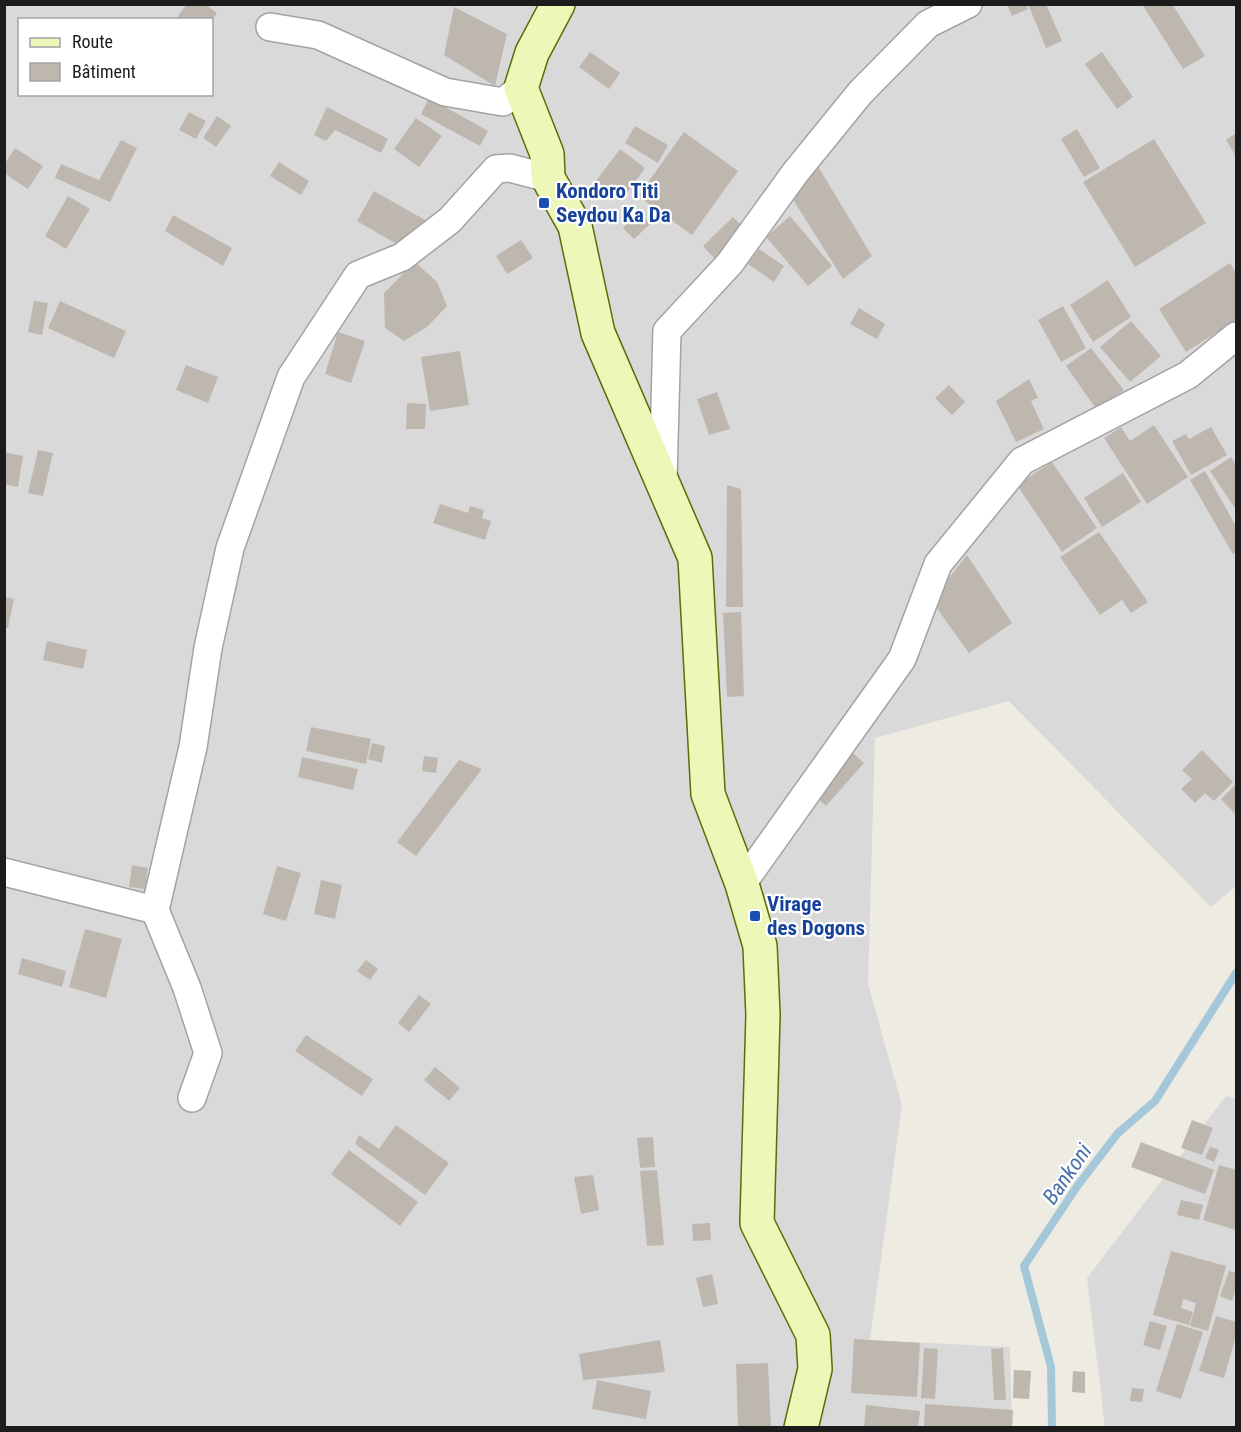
<svg xmlns="http://www.w3.org/2000/svg" width="1241" height="1432" font-family="'Roboto Condensed',sans-serif">
<rect width="100%" height="100%" fill="#edebe2"/>
<path fill="#dad9d9" fill-rule="evenodd" d="M5 5H1236V886L1211 907 1009 701 875 738 868 984 902 1105 870 1340 1010 1347 1012 1427 5 1428ZM20 20H212V94H20Z
M1226 1096 1236 1099V1427H1105L1087 1278Z"/>
<g fill="none" stroke-linecap="round" stroke-linejoin="round">
<path stroke="#a4c8da" stroke-width="8" d="M1052 1428 1051 1367 1024 1266 1078 1185 1118 1133 1155 1101 1236 973"/>
</g>
<path fill="#beb7af" d="M187 4H205L217 13 212 20H175Z
M1007 4H1026L1028 9 1012 16Z
M1028 4H1046L1062 41 1046 48Z
M1142 4H1172L1205 56 1183 69Z
M454 7 507 34 495 86 444 55Z
M590 52 620 73 609 89 579 67Z
M1102 52 1133 97 1117 109 1085 64Z
M429 98 488 131 480 146 421 114Z
M327 107 388 139 381 153 335 130 326 141 314 135Z
M189 112 206 121 196 139 179 130Z
M217 116 231 126 216 147 203 138Z
M416 118 442 136 419 167 394 149Z
M635 126 668 145 658 163 625 143Z
M1077 129 1100 168 1084 177 1061 139Z
M684 132 738 171 692 235 638 196Z
M1236 133V156L1226 140Z
M1154 139 1206 223 1135 267 1083 182Z
M121 140 137 148 110 202 55 178 61 164 99 180Z
M15 148 43 166 28 189 4 173V165Z
M620 149 645 168 622 200 596 181Z
M813 158 872 256 843 279 787 190Z
M279 162 309 181 301 195 270 176Z
M374 191 425 220 407 250 357 221Z
M68 196 90 209 66 249 45 236Z
M639 212 650 224 634 239 623 228Z
M173 215 232 248 223 266 165 231Z
M790 216 832 266 808 286 766 237Z
M733 217 745 229 714 258 703 246Z
M521 240 533 258 507 274 496 256Z
M759 249 784 266 774 282 748 264Z
M415 262 437 282 447 306 427 327 404 341 385 328 384 293Z
M1230 263 1236 273V320L1186 352 1159 309Z
M1108 280 1131 317 1093 342 1070 305Z
M34 301 48 303 42 335 28 332Z
M60 301 126 331 114 358 48 328Z
M1063 306 1086 348 1061 362 1038 320Z
M859 308 885 324 877 339 850 324Z
M1131 321 1161 356 1130 382 1100 347Z
M338 332 365 341 351 383 325 374Z
M1091 348 1124 390 1097 410 1066 366Z
M460 351 469 405 430 411 421 357Z
M186 365 218 377 208 403 176 390Z
M1029 379 1038 398 1031 401 1044 429 1016 442 996 401Z
M949 385 965 402 952 415 935 398Z
M717 392 730 429 709 435 697 399Z
M407 403 426 404 425 429H406Z
M1154 425 1188 477 1147 504 1104 438 1121 427 1130 441Z
M1211 427 1227 455 1191 475 1172 441 1186 434 1189 439Z
M38 450 53 453 43 496 28 493Z
M4 452 23 456 18 487 4 484Z
M1231 457 1236 465V510L1210 471Z
M1052 462 1097 528 1062 552 1017 485Z
M1205 471 1236 526V552L1233 554 1190 480Z
M1123 473 1141 502 1102 527 1084 498Z
M727 485 741 489 743 607H726Z
M440 504 468 513 470 506 484 510 482 518 491 521 485 540 433 523Z
M1099 532 1148 602 1131 613 1122 600 1100 615 1060 557Z
M967 555 1012 623 969 653 931 600Z
M4 597 14 599 8 628H4Z
M741 612 744 696 727 697 723 613Z
M47 641 87 650 83 669 43 660Z
M311 727 371 739 366 764 306 751Z
M372 743 385 746 382 763 368 759Z
M1202 750 1233 782 1214 801 1205 793 1195 803 1181 789 1192 779 1182 770Z
M851 751 864 763 826 806 813 794Z
M424 756 438 758 436 773 422 771Z
M302 757 358 769 353 790 298 777Z
M459 760 482 769 416 856 397 842Z
M1236 784V815L1221 799Z
M132 865 148 868 145 889 129 887Z
M277 866 301 873 286 921 263 914Z
M321 880 342 885 335 919 314 914Z
M85 929 122 939 106 998 69 987Z
M22 958 66 971 62 987 18 974Z
M366 960 378 969 370 980 357 971Z
M419 995 431 1004 409 1032 398 1023Z
M306 1035 373 1079 362 1096 295 1051Z
M435 1067 460 1088 449 1101 424 1080Z
M1192 1120 1213 1128 1202 1155 1181 1148Z
M396 1125 449 1163 425 1195 355 1144 359 1135 379 1149Z
M653 1137 655 1167 640 1168 637 1138Z
M1141 1142 1214 1170 1205 1194 1131 1167Z
M1210 1147 1219 1150 1214 1162 1205 1158Z
M349 1150 418 1202 400 1226 331 1174Z
M1219 1165 1236 1170V1230L1203 1220Z
M657 1170 664 1245 647 1246 640 1171Z
M593 1175 599 1210 581 1214 574 1177Z
M1181 1200 1203 1205 1199 1220 1177 1215Z
M710 1223 711 1240 693 1241 692 1224Z
M1171 1251 1226 1266 1208 1331 1190 1326 1196 1303 1183 1299 1181 1308 1193 1312 1189 1325 1153 1315Z
M1229 1271 1236 1273V1289L1232 1301 1220 1296Z
M712 1274 718 1304 703 1307 696 1278Z
M1216 1316 1236 1322V1336L1224 1378 1199 1371Z
M1150 1321 1167 1326 1160 1350 1143 1345Z
M1177 1324 1203 1332 1181 1399 1156 1391Z
M854 1339 920 1343 917 1397 851 1393Z
M660 1340 665 1372 583 1380 579 1354Z
M924 1348 938 1349 935 1399 921 1398Z
M1003 1348 1006 1400H994L991 1349Z
M768 1363 771 1428H738L736 1364Z
M1014 1370 1031 1371 1029 1399 1013 1398Z
M1073 1371 1085 1372V1393L1072 1392Z
M597 1380 651 1391 646 1419 592 1409Z
M1132 1388 1144 1389 1142 1402 1130 1401Z
M925 1404 1013 1410 1012 1428H924Z
M866 1405 920 1411 918 1428H864Z"/>
<g fill="none" stroke-linecap="round" stroke-linejoin="round">
<defs>
<path id="street" d="M270 27 318 35 445 92 503 102 521 88
M663 479 667 331 730 263 795 173 860 93 928 24 968 4
M4 872 155 910
M742 884 902 659 938 564 1022 461 1188 375 1236 336
M192 1098 208 1053 187 988 155 910 193 747 208 648 230 548 291 377 358 275 402 257 450 220 496 169 510 168 548 178"/>
<path id="secondary" d="M558 4 532 53 521 88 547 154 548 178 575 226 598 333 695 558 708 794 742 884 760 946 763 1015 757 1223 813 1335 815 1369 801 1428"/>
</defs>
<use href="#street" stroke="#a3a3a3" stroke-width="30"/>
<use href="#secondary" stroke="#596e08" stroke-width="36"/>
<use href="#street" stroke="#fff" stroke-width="27"/>
<use href="#secondary" stroke="#edf7b7" stroke-width="33"/>
</g>
<g fill="#1a4fb4" stroke="#fff" stroke-width="2">
<rect x="538" y="197" width="12" height="12" rx="3"/>
<rect x="749" y="910" width="12" height="12" rx="3"/>
</g>
<g text-anchor="middle" dominant-baseline="central" stroke-width="4.5" stroke-linejoin="round" paint-order="stroke">
<g font-size="21" font-weight="bold" fill="#164399" stroke="#fff" text-anchor="start">
<text x="556" y="191">Kondoro Titi<tspan x="556" dy="24">Seydou Ka Da</tspan></text>
<text x="767" y="904">Virage<tspan x="767" dy="24">des Dogons</tspan></text>
</g>
<g font-size="22" font-style="italic" fill="#4c71a8" stroke="#fff">
<text transform="translate(1067 1174) rotate(-55)">Bankoni</text>
</g>
</g>
<rect width="1241" height="1432" fill="none" stroke="#1c1c1c" stroke-width="12"/>
<rect x="18" y="18" width="195" height="78" fill="#ffffff" stroke="#a4a4a4" stroke-width="1.5"/>
<rect x="30" y="38" width="30" height="9" fill="#edf7b7" stroke="#a4a4a4" stroke-width="1.5"/>
<text x="72" y="48" font-size="18" fill="#1c1c1c">Route</text>
<rect x="30" y="63" width="30" height="18" fill="#beb7af" stroke="#a4a4a4" stroke-width="1.5"/>
<text x="72" y="78" font-size="18" fill="#1c1c1c">Bâtiment</text>
</svg>
